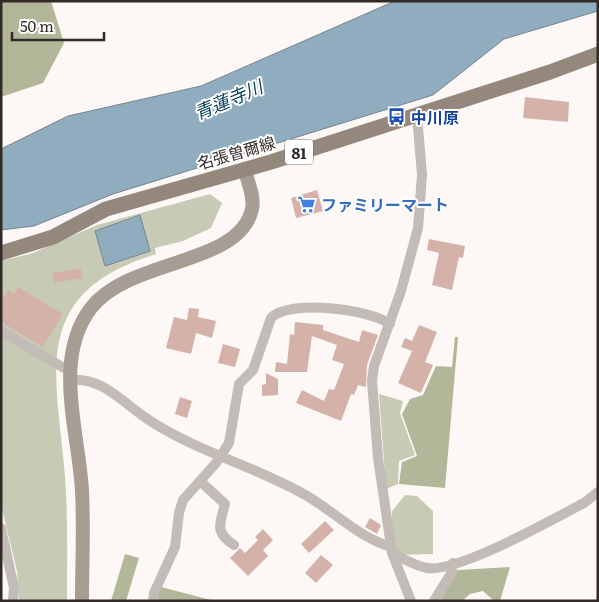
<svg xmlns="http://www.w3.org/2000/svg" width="599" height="602" font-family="Literata,'Noto Sans JP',serif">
<rect width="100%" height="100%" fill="#fdf8f6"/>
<path fill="#c7cbb5" d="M210 194 222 203 211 228 183 241 155 248 156 254C29 293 56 371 65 476 68 517 67 559 67 601H19L17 571 1 505V261L33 253 97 225Z
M379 394 403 401 400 413 415 455 399 461 398 484 386 489Z
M405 495 417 496 433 511V554L392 555V511Z"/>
<path fill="#b2b799" d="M1 1H51L64 43 43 83 1 97Z
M455 337H458L445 488 399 484 402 462 417 456 402 414 410 399 423 395 436 366 452 367Z
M125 554 139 558 126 601H111Z
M510 567 500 601H494L483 591 470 594 462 601H440L458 570Z
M157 586 211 600V601H153Z"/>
<path fill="#90acbf" stroke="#748591" d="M395 1H598V11L504 39 433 95 113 194 34 226 1 230V149L68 116 201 86Z
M140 215 150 251 105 266 95 231Z"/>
<path fill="#d4b2a9" d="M525 97 569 102 568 122 523 118Z
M317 190 323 211 296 218 291 198Z
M429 239 465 246 463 258 459 257 452 290 432 285 439 253 427 250Z
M81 268 82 278 54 283 52 273Z
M18 287 63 314 43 347 1 322V294L5 296 8 290 14 294Z
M189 308 199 309 198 317 216 321 212 338 196 333 191 354 166 348 174 317 187 320Z
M295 322 323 325V330L359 342 362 330 378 335 367 365 366 387 358 385 354 395 351 394 341 421 296 403 302 390 324 401 329 389 334 390 344 364 332 360 337 345 312 336 307 372H275L276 362 287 364 290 334 294 335Z
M419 325 437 332 425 362 433 365 421 393 398 383 412 351 401 347 405 338 412 341Z
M223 344 240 349 235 367 218 363Z
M266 373 278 379V395L262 396V385L266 384Z
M180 397 192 401 187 418 175 414Z
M370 518 381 525 377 534 365 527Z
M325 521 334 530 309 553 301 544Z
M263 529 273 540 263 550 268 556 248 576 230 558 240 548 245 553 258 540 255 537Z
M321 555 333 565 316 583 305 573Z"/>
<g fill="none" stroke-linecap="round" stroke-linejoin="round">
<path stroke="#c3bbb5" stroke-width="10" d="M1 331 69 371
M70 380C102 376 124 404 149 420 196 451 251 465 300 492 331 508 357 537 391 547
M200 481 225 504C220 524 214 532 234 545
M1 528 14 588 13 601
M392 553C402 558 415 566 427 568 458 573 553 519 584 503L598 492
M153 601 154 593 175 547 179 513 183 500 216 463 229 443 239 384 253 370 271 318C289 299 370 309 390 324
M411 601 392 553 378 458 372 381 374 366 401 291 418 228 422 175 417 115
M434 601 452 572 453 563"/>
<path stroke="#a89d94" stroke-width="14" d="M82 601C82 564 84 528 82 491 79 432 52 359 91 308 129 258 240 266 252 209 255 197 247 181 245 169"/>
<path stroke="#94877c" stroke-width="15" d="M1 253 53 237 106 209 271 162 550 72 598 54"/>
</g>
<defs>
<symbol id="bus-bare" viewBox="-9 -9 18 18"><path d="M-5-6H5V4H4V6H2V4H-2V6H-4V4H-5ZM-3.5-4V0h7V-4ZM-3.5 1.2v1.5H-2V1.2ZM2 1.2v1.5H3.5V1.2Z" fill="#1a4fb4" stroke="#fff" stroke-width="2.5" paint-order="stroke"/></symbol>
<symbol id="supermarket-bare" viewBox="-9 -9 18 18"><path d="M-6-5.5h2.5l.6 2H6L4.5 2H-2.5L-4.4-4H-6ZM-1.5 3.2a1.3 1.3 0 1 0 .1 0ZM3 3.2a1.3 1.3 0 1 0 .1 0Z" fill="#3f7fe0" stroke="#fff" stroke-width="2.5" paint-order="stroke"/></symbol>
</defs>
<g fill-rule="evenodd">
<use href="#bus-bare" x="384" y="104" width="25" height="25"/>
<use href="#supermarket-bare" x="294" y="192" width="25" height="25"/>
</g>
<g text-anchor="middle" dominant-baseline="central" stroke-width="4" stroke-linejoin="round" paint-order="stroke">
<rect fill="#fff" stroke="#706a68" stroke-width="1" x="285" y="139.5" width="28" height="25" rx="4"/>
<g font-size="15" font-weight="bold" fill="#322a27">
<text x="299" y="152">81</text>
</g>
<g font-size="16" font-weight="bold" fill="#164399" stroke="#fff" text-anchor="start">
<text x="411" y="117">中川原</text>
</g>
<g font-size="16" fill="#322a27" stroke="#fff">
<text transform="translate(236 152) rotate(-16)">名張曽爾線</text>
</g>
<g font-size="16" font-weight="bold" fill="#366cbe" stroke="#fff" text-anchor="start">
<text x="321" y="204">ファミリーマート</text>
</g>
<g font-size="18" font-style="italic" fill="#083f5b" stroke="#fff">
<text transform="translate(228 99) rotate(-23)">青蓮寺川</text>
</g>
</g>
<rect width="599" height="602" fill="none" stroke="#322a27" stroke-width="5"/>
<path d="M12 32v8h92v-8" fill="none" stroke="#322a27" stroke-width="2.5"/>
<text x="20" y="32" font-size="15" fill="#322a27" stroke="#ffffff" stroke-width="4" paint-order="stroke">50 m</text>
</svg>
